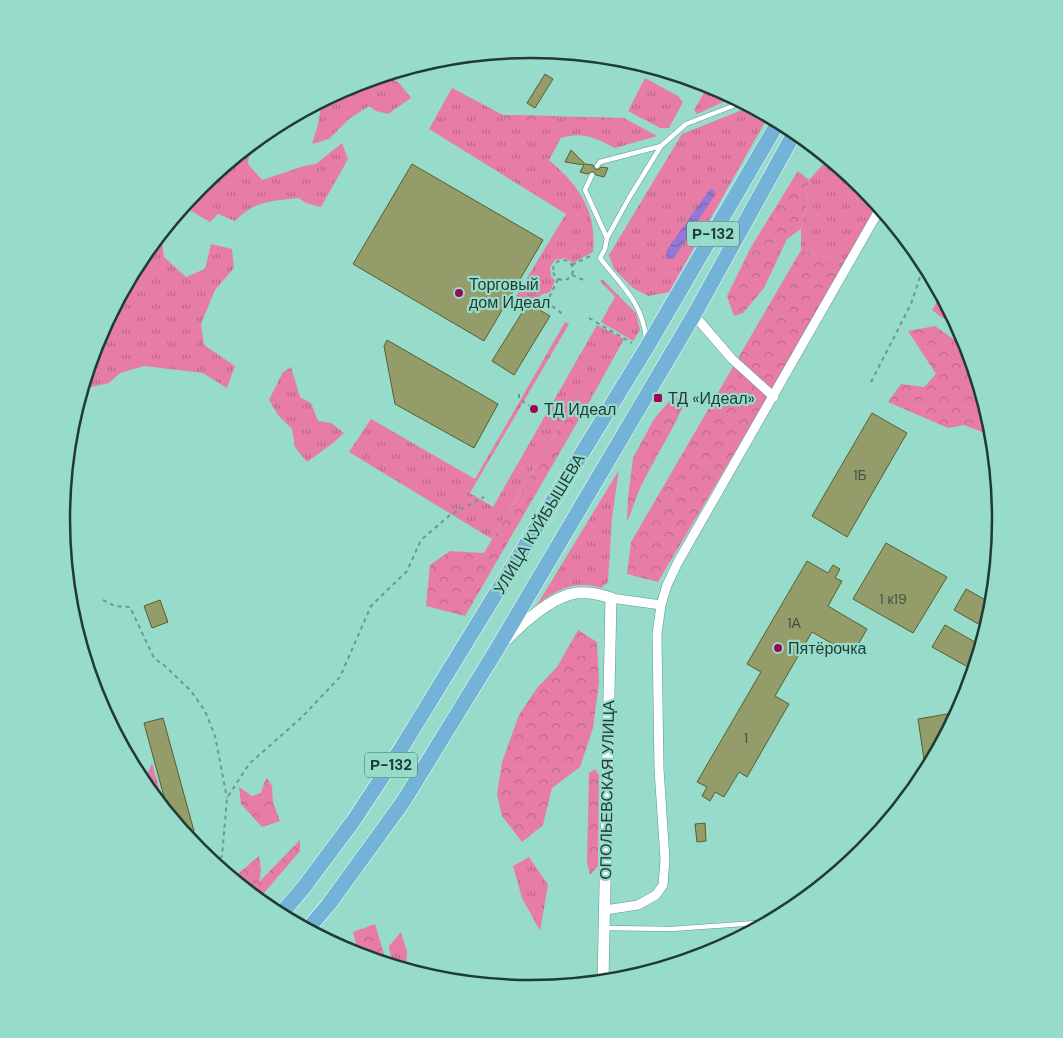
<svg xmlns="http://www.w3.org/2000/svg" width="1063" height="1038" font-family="'DM Sans',sans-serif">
<defs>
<pattern id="grass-tufts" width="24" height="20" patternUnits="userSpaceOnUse" patternTransform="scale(1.25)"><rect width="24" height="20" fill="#e77da6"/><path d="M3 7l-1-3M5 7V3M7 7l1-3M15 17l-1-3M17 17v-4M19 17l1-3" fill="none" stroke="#bb6888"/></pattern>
<pattern id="forest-crowns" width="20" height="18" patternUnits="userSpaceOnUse" patternTransform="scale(1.25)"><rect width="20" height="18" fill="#e77da6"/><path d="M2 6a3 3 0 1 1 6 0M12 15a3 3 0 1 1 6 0" fill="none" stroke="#bb6888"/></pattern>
<pattern id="water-waves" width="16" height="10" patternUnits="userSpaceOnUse" patternTransform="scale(1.25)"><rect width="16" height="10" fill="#9577d6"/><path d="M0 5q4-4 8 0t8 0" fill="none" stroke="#7963ae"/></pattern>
</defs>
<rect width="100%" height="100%" fill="#97dbca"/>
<path fill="url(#grass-tufts)" d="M387 74 400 84 411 98 388 114 376 111 369 106 349 119 329 139 312 144 318 124 321 107 325 99 352 84Z
M645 78 678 96 683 102 669 128H660L628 111Z
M709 84 734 97 697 114 694 110Z
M452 88 503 115 624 118 657 136 615 148C596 138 583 131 561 138L549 160C579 186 597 210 593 252L573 263 565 258 555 260 550 267 551 276 555 281 550 292 541 295 532 304 516 296 566 214 429 129Z
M752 106 769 115 669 292 648 296 633 288 614 269 609 255 682 134Z
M342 143 348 159 321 207 306 203 299 198C272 201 256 200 235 221L218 214 210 222 183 206 199 186 250 145 248 164 262 180 304 166 316 164Z
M829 158 864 187 879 205 847 263 801 250V229L807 204 809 180Z
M161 233 164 257 186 277 205 269 211 244 232 249 234 268 215 290 201 324 204 345 235 366 227 388 203 373 144 366 120 373 109 383 82 389 97 339 141 258Z
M602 279 636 313 640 330 633 341 601 322 615 297 600 281Z
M565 322 569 324 470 493 493 507 597 325 624 339 592 397 588 391H580L492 539 349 452 371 419 475 479Z
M291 367 300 397 311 403 318 421 331 423 344 433 333 443 307 462 295 447 292 429 278 415 269 400 283 372Z
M619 470 612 517 608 582 601 588C576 580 556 589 537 605Z
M152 763 165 810 143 784Z
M529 857 548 885 540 931 522 898 513 866Z
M401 932 407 952 406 970C392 966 391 960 389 946Z"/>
<path fill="url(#forest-crowns)" d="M503 115 556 116 544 125H508Z
M577 117 624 118 620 126H579Z
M798 171 809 180 807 204 801 229 787 239 764 288 743 313 734 316 727 296 751 247Z
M801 250 847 263 658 582 627 574 631 542Z
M942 293 957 322H948L932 310Z
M935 326 969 350 993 428 995 454 991 455 993 436 964 425 948 428 888 402 901 384 924 387 936 374 908 331Z
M588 390 592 397 465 616 426 606 430 565 450 551 484 553 580 391Z
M673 397 686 399C674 429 657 454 643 482 636 495 633 509 627 522L628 497 633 458 654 419Z
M578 630 597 642 599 682 593 728 580 767 552 788 543 825 522 842 502 816 497 794 502 762 519 715 537 688 557 667Z
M595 769 599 775 598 866 590 875 587 863 589 773Z
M267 778 272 786 273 802 280 821 262 827 241 804 239 787 252 796 261 793 264 783Z
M300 840V851L258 900 232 879 259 856 261 870 259 882Z
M375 924 387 964 359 956 353 932Z"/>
<path fill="url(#water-waves)" d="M710 189 714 190V196L674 258 667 259 666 251Z"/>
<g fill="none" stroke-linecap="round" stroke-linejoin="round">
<path stroke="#9577d6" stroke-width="3" d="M92 354H94"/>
</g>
<path fill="#949d69" stroke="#575f2d" d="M545 74 553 79 535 108 527 103Z
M571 150 585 164 593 165 595 169 598 170 601 167 608 168 604 177 596 175 593 171 588 174 580 172 584 165 565 162Z
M412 164 543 240 484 341 353 264Z
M528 303 550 316 514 375 492 361Z
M387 340 498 404 474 448 395 404 384 346Z
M872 413 907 433 847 537 812 516Z
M886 543 947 577 913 633 853 599Z
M807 561 828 573 833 565 840 569 835 578 842 581 828 606 867 629 852 655 812 632 775 696 789 704 747 777 739 772 724 797 715 792 710 801 702 796 707 787 697 782 761 672 747 664Z
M966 589 993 604 987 629 954 610Z
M160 600 168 622 152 628 144 606Z
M945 625 982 646 975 671 932 647Z
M959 712 935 757 924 759 918 719Z
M163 718 194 831 185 834 169 815 144 723Z
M705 823 706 841 697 842 695 824Z"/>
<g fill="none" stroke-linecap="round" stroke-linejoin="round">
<defs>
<path id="service" d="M597 166 600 162 661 146
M592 175 585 190 607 238
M646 338C642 302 621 285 600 258L605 249 607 238 629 198 661 146 686 124 743 102
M605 928 671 929 770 922"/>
<path id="minor" d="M694 315 732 359 774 397
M611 598 661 605
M605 910 638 905 656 895 663 885 665 859 659 769 657 634 661 605 667 585 678 562 881 207"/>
<path id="tertiary" d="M507 639C524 622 553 596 576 593 589 592 600 594 611 598L603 982"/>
<path id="trunk" d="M280 915 304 887 354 820 402 747 647 347 779 121
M307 930 329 904 403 802 497 649 694 315 796 130"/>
</defs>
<use href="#service" stroke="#599b8c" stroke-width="5.5"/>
<use href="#minor" stroke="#599b8c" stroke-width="10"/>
<use href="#tertiary" stroke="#599b8c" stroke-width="12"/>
<use href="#trunk" stroke="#fff" stroke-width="16"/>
<path stroke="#679b8e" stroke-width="2" stroke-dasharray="4 4" stroke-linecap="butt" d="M553 270a10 10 0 1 1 20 0a10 10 0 1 1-20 0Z
M572 265 592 255
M572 275 586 281
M558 279 547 302 565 316
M589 318 632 343
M871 382 911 304 925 262
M519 394V399L535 409
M103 600 115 606 130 607 154 658 165 666 191 691 205 711 215 736 227 798
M215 865 222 856 227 798 249 764 302 717 340 677 371 606 407 571 421 540 450 515 484 497"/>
<use href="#service" stroke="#fff" stroke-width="4.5"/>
<use href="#minor" stroke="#fff" stroke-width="9"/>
<use href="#tertiary" stroke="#fff" stroke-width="11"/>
<use href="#trunk" stroke="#73b3d8" stroke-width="15"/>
</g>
<g fill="#9b0857" stroke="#97dbca" stroke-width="2">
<circle cx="459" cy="293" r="5"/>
<rect x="653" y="393" width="10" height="10" rx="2.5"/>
<circle cx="534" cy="409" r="5"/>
<circle cx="778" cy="648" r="5"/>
</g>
<g text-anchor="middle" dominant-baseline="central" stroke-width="4.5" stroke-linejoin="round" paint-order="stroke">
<g font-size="14" fill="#3c5441">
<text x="860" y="475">1Б</text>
<text x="893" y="599">1 к19</text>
<text x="794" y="623">1А</text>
<text x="746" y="738">1</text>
</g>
<g fill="#97dbca" stroke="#436b61" stroke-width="1">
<rect x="687" y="221.5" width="52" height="25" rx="4"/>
<rect x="365" y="752.5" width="52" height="25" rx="4"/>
</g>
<g font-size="15" font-weight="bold" fill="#1f3b34">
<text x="713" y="234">Р-132</text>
<text x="391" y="765">Р-132</text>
</g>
<g font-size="16" fill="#1f3b34" stroke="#97dbca" text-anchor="start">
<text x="469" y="284">Торговый<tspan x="469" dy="18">дом Идеал</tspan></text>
<text x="668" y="398">ТД «Идеал»</text>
<text x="544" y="409">ТД Идеал</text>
<text x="788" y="648">Пятёрочка</text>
</g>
<g font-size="16" fill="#1f3b34" stroke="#97dbca">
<text transform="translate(539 524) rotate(-59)">УЛИЦА КУЙБЫШЕВА</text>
<text transform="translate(607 790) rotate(-89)">ОПОЛЬЕВСКАЯ УЛИЦА</text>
</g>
</g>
<path d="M0 0H1063V1038H0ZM70 519a461 461 0 1 1 922 0a461 461 0 1 1-922 0Z" fill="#97dbca" fill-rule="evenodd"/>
<path fill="none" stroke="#1f3b34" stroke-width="2.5" d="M70 519a461 461 0 1 1 922 0a461 461 0 1 1-922 0Z"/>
</svg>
